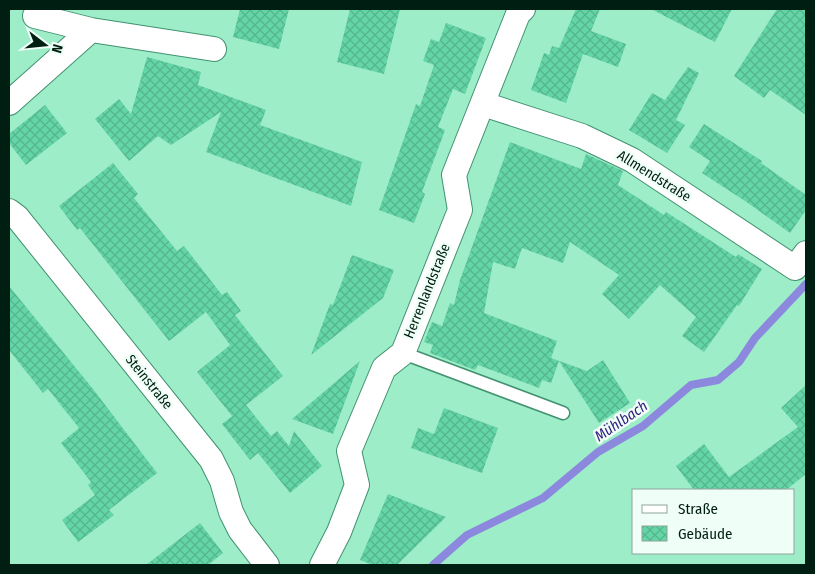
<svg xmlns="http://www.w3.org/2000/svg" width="815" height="574" font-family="'Fira Sans Condensed',sans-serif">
<defs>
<pattern id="building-cross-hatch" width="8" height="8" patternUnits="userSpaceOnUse" patternTransform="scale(1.25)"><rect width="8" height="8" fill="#64d5a6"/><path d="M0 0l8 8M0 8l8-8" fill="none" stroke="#55b68e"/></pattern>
</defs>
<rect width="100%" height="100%" fill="#9dedc8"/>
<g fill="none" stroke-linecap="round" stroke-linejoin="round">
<path stroke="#8b88de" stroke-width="8" d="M433 565 467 535 543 498 598 452 643 426 691 385 718 380 739 362 755 338 806 284"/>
</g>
<path fill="url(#building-cross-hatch)" d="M240 9H289L279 49 233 37Z
M350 9H400L384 74 337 62Z
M576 9H600L591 31 626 44 618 67 583 54 566 103 531 90 544 53 549 55 552 46 559 48Z
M651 9H732L715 42Z
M777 9H806V115L770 90 764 98 734 76Z
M446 23 486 38 465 94 453 89 438 127 445 130 422 192 425 194 414 223 379 210 416 104 420 106 434 65 423 61 431 39 439 42Z
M147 57 201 72 198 85 266 110 260 125 362 162 351 206 206 152 221 112 171 145 158 136 129 161 95 119 119 99 131 114Z
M688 67 699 73 676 120 685 125 667 153 629 130 652 93 665 100Z
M45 105 67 133 26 165 9 143V134Z
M704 124 762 161 761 163 806 195V210L790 233 748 203 702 173 710 161 689 147Z
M510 142 581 169 586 154 623 171 618 185 664 215 666 212 736 257 738 254 762 269 739 306 737 305 704 352 682 336 696 317 660 285 629 319 602 294 619 275 570 242 563 263 522 248 515 269 493 262 484 313 557 341 551 358 587 371 603 360 630 403 599 423 559 361 551 383 542 380 539 388 478 365 475 370 430 353 433 345 424 342 432 322 442 326 450 303 454 305 460 280Z
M113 163 138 194 134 198 177 251 184 246 222 295 227 292 241 311 235 315 283 376 246 405 271 436 277 431 289 446 294 431 322 466 290 493 258 453 250 460 222 424 235 414 232 416 197 372 230 345 206 312 169 341 80 228 77 230 59 206Z
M352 255 394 270 383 298 311 355 330 304 333 305Z
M9 286 93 389 157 473 109 510 114 515 78 542 62 520 95 495 88 485 91 482 61 443 79 428 48 389 43 393 9 350Z
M360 361 333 434 292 419Z
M806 385V474L786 490H694L676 466 704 444 729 477 798 427 781 408Z
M444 408 498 428 482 473 411 448 418 428 434 434Z
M388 494 446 517 397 565H373L360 560Z
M200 523 223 553 208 565H146Z"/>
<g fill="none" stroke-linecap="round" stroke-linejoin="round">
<defs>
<path id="service" d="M403 353 563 413"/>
<path id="minor" d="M35 16 91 30
M9 103 91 30 214 49
M483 104 582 136 632 160 795 268 806 253
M9 211 17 217 211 459 222 481 231 512 240 530 267 565
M322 565 339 532 357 485 349 451 384 368 403 353 460 210 454 175 518 14 523 9"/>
</defs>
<use href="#service" stroke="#429271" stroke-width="15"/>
<use href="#minor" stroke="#429271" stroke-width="26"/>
<use href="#service" stroke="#fff" stroke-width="12"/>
<use href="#minor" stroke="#fff" stroke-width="24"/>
</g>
<g text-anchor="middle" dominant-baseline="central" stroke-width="5" stroke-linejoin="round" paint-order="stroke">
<g font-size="14" fill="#001f12" stroke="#effef7">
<text transform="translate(654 176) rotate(32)">Allmendstraße</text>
<text transform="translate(427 291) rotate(-68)">Herrenlandstraße</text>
<text transform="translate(149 382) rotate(51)">Steinstraße</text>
</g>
<g font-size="15" font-style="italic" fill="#321c7f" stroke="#effef7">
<text transform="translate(621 421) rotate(-34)">Mühlbach</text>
</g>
</g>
<rect width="815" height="574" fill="none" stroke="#001f12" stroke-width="20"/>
<rect x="632" y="489" width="162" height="65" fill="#effef7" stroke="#8fa59b"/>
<rect x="642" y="505" width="25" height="8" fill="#ffffff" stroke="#8fa59b"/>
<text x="678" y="514" font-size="15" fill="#001f12">Straße</text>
<rect x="642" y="526" width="25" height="15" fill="url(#building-cross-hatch)" stroke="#8fa59b"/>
<text x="678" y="539" font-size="15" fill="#001f12">Gebäude</text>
<g transform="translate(45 45) rotate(106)" stroke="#effef7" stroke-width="4" paint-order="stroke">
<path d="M0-4L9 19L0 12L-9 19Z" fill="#001f12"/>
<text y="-8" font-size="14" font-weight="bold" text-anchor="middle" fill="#001f12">N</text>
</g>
</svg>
